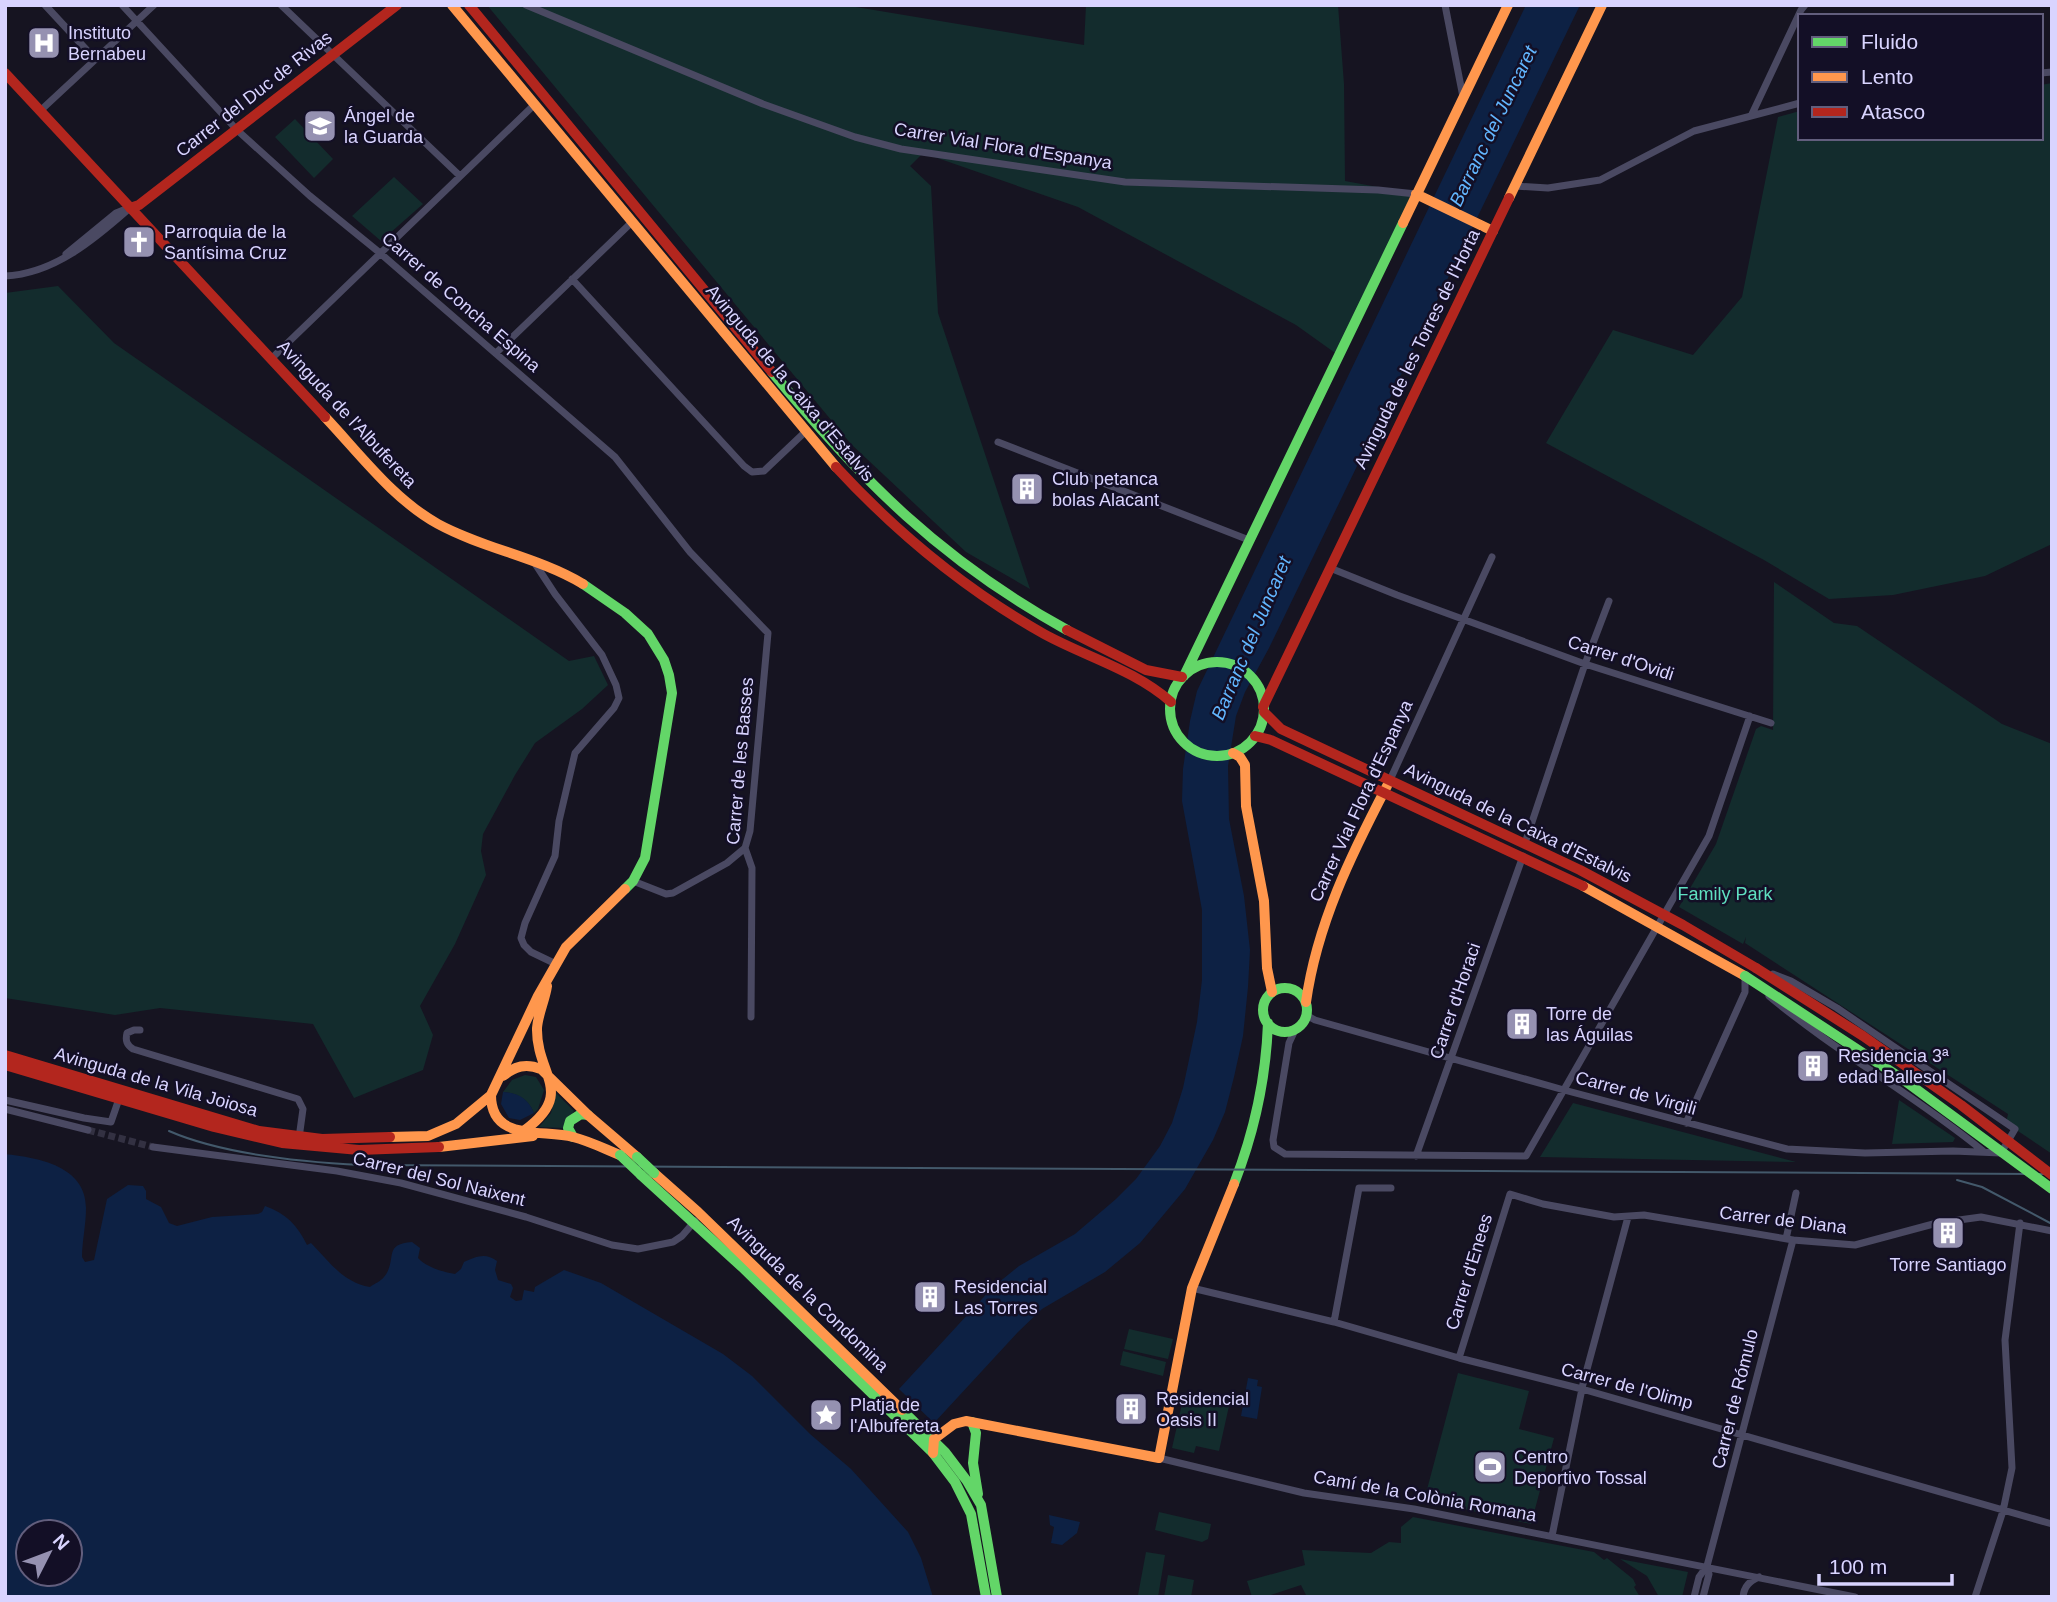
<svg xmlns="http://www.w3.org/2000/svg" width="2057" height="1602" font-family="Helvetica,sans-serif">
<rect width="100%" height="100%" fill="#161421"/>
<path fill="#132c2d" d="M487 5H844L1084 45 1086 5H1338L1344 84 1345 181 1416 194 1338 355 1296 325 1078 207 923 153 910 166 931 186 938 313 1030 589 966 552 851 444Z
M2052 83V544L1985 576 1893 595 1829 599 1764 560 1546 443 1613 330 1693 355 1742 297 1778 117 1800 111V138H2041V85Z
M295 119 333 159 314 178 275 137Z
M394 177 423 204 381 241 352 216Z
M58 286 114 343 569 661 594 656 608 685 582 709 535 743 515 775 483 834 481 851 486 875 455 944 420 1006 433 1035 423 1070 354 1098 313 1024 160 1008 115 1015 5 998V293Z
M1774 582 1834 623 1857 626 2002 724 2052 744V1154L2006 1123 2008 1114 1745 943 1746 937 1743 944 1679 907 1716 844 1756 729 1761 726 1773 730Z
M525 1075 536 1077 544 1090 538 1109 534 1113C528 1099 517 1093 503 1092L512 1080Z
M556 1093 574 1111 563 1128 539 1127 551 1113Z
M1899 1100 1955 1138 1953 1142 1892 1144Z
M1573 1103 1796 1162 1540 1157Z
M1129 1329 1173 1339 1168 1359 1124 1349Z
M1123 1351 1166 1362 1163 1376 1120 1365Z
M1458 1373 1529 1391 1519 1429 1554 1438 1531 1524 1468 1510 1425 1497Z
M1184 1395 1229 1406 1219 1451 1196 1446 1194 1453 1172 1448Z
M1159 1512 1211 1524 1208 1539 1202 1542 1155 1530Z
M1413 1517 1594 1552 1604 1560 1607 1558 1633 1579 1636 1585 1634 1587 1640 1597H1303L1306 1595 1301 1585 1265 1597H1252L1247 1581 1305 1565 1302 1550 1371 1553 1389 1542 1401 1543V1527Z
M1146 1552 1165 1555 1158 1597 1138 1595Z
M1620 1559 1688 1572 1682 1597H1659L1647 1576Z
M1168 1575 1194 1580 1191 1597H1164Z"/>
<path fill="#0d2144" fill-rule="evenodd" d="M1526 5H1580L1269 648 1245 692 1236 716 1228 766 1229 819 1244 896 1250 950 1248 987 1243 1036 1234 1077 1225 1112 1213 1140 1185 1189 1140 1243 1105 1272 1042 1309 1018 1332 934 1423 899 1389 993 1287 1019 1266 1075 1234 1116 1199 1136 1179 1160 1146 1172 1123 1183 1088 1197 1022 1202 980V910L1182 801 1183 769 1190 721 1197 691Z
M503 1092C518 1093 528 1098 534 1113L520 1120 509 1118 501 1104Z
M5 1154C39 1158 86 1166 86 1208 86 1225 82 1241 82 1257L85 1262 94 1260 107 1199 128 1185 143 1186 146 1191V1199L161 1207 169 1223 177 1226 212 1217 258 1214 262 1212 265 1206C286 1213 298 1226 307 1245L311 1243C330 1262 342 1282 370 1287 374 1284 381 1281 384 1277 398 1260 382 1244 412 1242L420 1248 418 1258C426 1267 443 1272 455 1274L461 1269 464 1262C476 1257 485 1252 497 1261L495 1270 498 1280 511 1284 513 1288 510 1297 516 1301 522 1300 524 1290 534 1292 535 1287 564 1270 601 1283 723 1354 752 1376 810 1434 851 1469 908 1532 921 1558 933 1597H5ZM28 1532H70V1574H28Z
M1248 1378 1258 1380 1257 1386 1262 1387 1257 1419 1241 1416Z
M1049 1515 1080 1522 1077 1533 1062 1545 1051 1543 1054 1527 1050 1525Z"/>
<g fill="none" stroke-linecap="round" stroke-linejoin="round">
<path stroke="#333142" stroke-width="7" stroke-dasharray="7 3.5" stroke-linecap="butt" d="M88 1130 153 1147"/>
<path stroke="#4a4962" stroke-width="7" d="M45 5 95 59
M122 5 237 130 310 196 380 253 615 457 690 552 768 633 750 831 745 848 752 868 751 1017
M281 5 460 176
M526 5 763 104 855 137 901 149 1125 182 1378 190 1416 194
M1445 5 1463 97
M2041 73 2052 72
M40 111 154 5
M1752 114 1801 10 1805 5
M1515 186 1548 188 1600 180 1694 131 1800 103
M66 254 116 213 126 209
M5 276C54 274 95 239 130 208
M572 279 744 466 752 472 764 471 805 432
M496 353 632 222
M271 359 534 105
M998 442 1249 540
M534 562 555 594 602 655 616 685 619 698 614 708 575 753 559 821 555 856 525 923 521 938 524 945 531 952 556 964
M1330 568 1397 595 1585 664 1771 723
M1390 780 1492 557
M1525 843 1585 664 1609 601
M633 881 666 894 673 893 727 863 745 848
M1769 996C1837 1053 1915 1095 1983 1151
M1306 1015 1315 1020 1564 1090 1787 1149 1865 1153 1953 1151 2001 1153 2015 1129 1837 1008 1791 981 1773 974
M1296 1028 1289 1043 1273 1140 1274 1147 1285 1154 1526 1156 1709 836 1750 716
M140 1030H134L127 1033C125 1041 127 1045 133 1049L298 1099 303 1109 299 1138
M5 1100 84 1118 111 1122 120 1096
M5 1109 88 1130
M1686 1123 1745 992V976
M153 1147 337 1171 401 1183 526 1217 612 1245 638 1249 673 1242 682 1236 695 1221
M1416 1156 1523 856
M1786 1239 1796 1193
M1192 1288 1334 1322 1459 1358 1582 1389 2052 1524
M1334 1322 1359 1188H1391
M1459 1358 1510 1194 1543 1204 1614 1217 1644 1215 1793 1240 1855 1245 1937 1223 1981 1217 2052 1231
M1159 1458 1304 1493 1414 1509 1855 1597
M1552 1536 1583 1384 1628 1217
M1694 1597 1699 1577 1707 1566 1793 1240
M1703 1597 1709 1574 1707 1566
M1743 1597C1744 1586 1750 1581 1759 1577
M1975 1597 2003 1511 2012 1468 2005 1340 2020 1223"/>
<path stroke="#63d668" stroke-width="10" d="M772 372C862 481 942 561 1067 630
M583 584 625 613 648 634 664 660 669 675 672 693 645 858 633 881 625 889
M1170 709a47 47 0 1 1 94 0a47 47 0 1 1-94 0Z
M1184 676 1403 223
M1263 1010a22 22 0 1 1 44 0a22 22 0 1 1-44 0Z
M573 1137 568 1128 570 1121 581 1114 588 1115
M641 1175 742 1267 933 1453 955 1482 971 1514 986 1597
M1234 1184C1254 1133 1266 1077 1268 1023
M902 1410 945 1452 967 1481 981 1505 997 1597
M972 1422 976 1433 973 1463 978 1494"/>
<path stroke="#ff974d" stroke-width="10" d="M452 5 836 467
M1416 194 1493 231
M1509 198 1602 5
M1403 223 1508 5
M325 417C360 454 393 499 438 524 484 549 538 557 583 584
M1233 753 1240 757 1245 765 1246 806 1264 901 1267 968 1272 992
M1583 886 1745 976
M1306 1002C1317 924 1351 855 1387 786
M503 1076C515 1066 526 1063 541 1069L588 1115 637 1157
M525 1130C576 1092 536 1075 537 1028 538 1014 545 1000 547 986
M390 1137 428 1136 456 1124 491 1095
M439 1147 533 1136
M620 1155C605 1149 589 1141 573 1137 542 1129 491 1142 491 1095L538 996 566 947 625 889
M654 1173 698 1212 902 1410
M933 1453 934 1439 954 1424 966 1421 1159 1458 1192 1288 1234 1184"/>
<path stroke="#b3261e" stroke-width="10" d="M469 5 772 372
M5 73 325 417
M130 208 139 205 397 5
M836 467C897 533 966 590 1044 634 1086 657 1135 670 1171 702
M1067 630 1146 670 1182 677
M1263 707 1509 198
M1264 712 1281 729 1580 870 1683 925 1756 968
M1255 736 1271 740 1583 886
M5 1055 259 1131 322 1139 390 1137
M5 1065 214 1127 282 1143 359 1150 439 1147"/>
<path stroke="#43596b" stroke-width="2" d="M169 1131C224 1155 302 1162 362 1165L2052 1174
M1957 1180 1982 1187 2052 1224"/>
<path stroke="#63d668" stroke-width="10" d="M1745 976 1901 1078 2052 1189
M620 1155 641 1175
M637 1157 654 1173"/>
<path stroke="#b3261e" stroke-width="10" d="M1756 968 1863 1036 1961 1105 2052 1175"/>
</g>
<defs>
<symbol id="hospital-square" viewBox="-11 -11 22 22"><rect x="-9" y="-9" width="18" height="18" rx="4" fill="#9591b1" stroke="#130f26"/><path d="M-5-5h3v3.5h4V-5h3V5h-3V1.5h-4V5h-3Z" fill="#fff"/></symbol>
<symbol id="school-square" viewBox="-11 -11 22 22"><rect x="-9" y="-9" width="18" height="18" rx="4" fill="#9591b1" stroke="#130f26"/><path d="M0-5L7-2L0 1L-7-2ZM-4 1L0 2.5L4 1V4Q0 6-4 4Z" fill="#fff"/></symbol>
<symbol id="church-square" viewBox="-11 -11 22 22"><rect x="-9" y="-9" width="18" height="18" rx="4" fill="#9591b1" stroke="#130f26"/><path d="M-1.2-6h2.4v3.5h3.3v2.4h-3.3V6h-2.4V-.1h-3.3v-2.4h3.3Z" fill="#fff"/></symbol>
<symbol id="building-square" viewBox="-11 -11 22 22"><rect x="-9" y="-9" width="18" height="18" rx="4" fill="#9591b1" stroke="#130f26"/><path d="M-4-6H4V6H1V3H-1V6H-4ZM-2.5-4.3h1.7v1.8h-1.7ZM.8-4.3h1.7v1.8H.8ZM-2.5-1h1.7V.8h-1.7ZM.8-1h1.7V.8H.8Z" fill="#fff"/></symbol>
<symbol id="sight-square" viewBox="-11 -11 22 22"><rect x="-9" y="-9" width="18" height="18" rx="4" fill="#9591b1" stroke="#130f26"/><path d="M0-6L1.8-2.2L6-1.7L2.9 1.2L3.7 5.4L0 3.3L-3.7 5.4L-2.9 1.2L-6-1.7L-1.8-2.2Z" fill="#fff"/></symbol>
<symbol id="stadium-square" viewBox="-11 -11 22 22"><rect x="-9" y="-9" width="18" height="18" rx="4" fill="#9591b1" stroke="#130f26"/><path d="M0-5a6.5 5 0 1 0 0 10a6.5 5 0 1 0 0-10ZM-3.5-1.8h7v3.6h-7Z" fill="#fff"/></symbol>
</defs>
<g fill-rule="evenodd">
<use href="#hospital-square" x="25" y="24" width="38" height="38"/>
<use href="#school-square" x="301" y="107" width="38" height="38"/>
<use href="#church-square" x="120" y="223" width="38" height="38"/>
<use href="#building-square" x="1008" y="470" width="38" height="38"/>
<use href="#building-square" x="1503" y="1005" width="38" height="38"/>
<use href="#building-square" x="1794" y="1047" width="38" height="38"/>
<use href="#building-square" x="1929" y="1214" width="38" height="38"/>
<use href="#building-square" x="911" y="1278" width="38" height="38"/>
<use href="#building-square" x="1112" y="1390" width="38" height="38"/>
<use href="#sight-square" x="807" y="1396" width="38" height="38"/>
<use href="#stadium-square" x="1471" y="1448" width="38" height="38"/>
</g>
<g text-anchor="middle" dominant-baseline="central" stroke-width="5" stroke-linejoin="round" paint-order="stroke">
<g font-size="18" fill="#d9d4ff" stroke="#130f26" text-anchor="start">
<text x="68" y="33">Instituto<tspan x="68" dy="21">Bernabeu</tspan></text>
<text x="344" y="116">Ángel de<tspan x="344" dy="21">la Guarda</tspan></text>
<text x="164" y="232">Parroquia de la<tspan x="164" dy="21">Santísima Cruz</tspan></text>
<text x="1052" y="479">Club petanca<tspan x="1052" dy="21">bolas Alacant</tspan></text>
<text x="1546" y="1014">Torre de<tspan x="1546" dy="21">las Águilas</tspan></text>
<text x="1838" y="1056">Residencia 3ª<tspan x="1838" dy="21">edad Ballesol</tspan></text>
<text x="1948" y="1265" text-anchor="middle">Torre Santiago</text>
<text x="954" y="1287">Residencial<tspan x="954" dy="21">Las Torres</tspan></text>
<text x="1156" y="1399">Residencial<tspan x="1156" dy="21">Oasis II</tspan></text>
<text x="850" y="1405">Platja de<tspan x="850" dy="21">l'Albufereta</tspan></text>
<text x="1514" y="1457">Centro<tspan x="1514" dy="21">Deportivo Tossal</tspan></text>
</g>
<g font-size="18" fill="#d9d4ff" stroke="#130f26">
<text transform="translate(254 94) rotate(-38)">Carrer del Duc de Rivas</text>
<text transform="translate(1003 146) rotate(9)">Carrer Vial Flora d'Espanya</text>
<text transform="translate(461 302) rotate(41)">Carrer de Concha Espina</text>
<text transform="translate(1417 349) rotate(-64)">Avinguda de les Torres de l'Horta</text>
<text transform="translate(790 383) rotate(50)">Avinguda de la Caixa d'Estalvis</text>
<text transform="translate(347 414) rotate(47)">Avinguda de l'Albufereta</text>
<text transform="translate(1621 658) rotate(18)">Carrer d'Ovidi</text>
<text transform="translate(740 761) rotate(-85)">Carrer de les Basses</text>
<text transform="translate(1361 801) rotate(-65)">Carrer Vial Flora d'Espanya</text>
<text transform="translate(1518 823) rotate(26)">Avinguda de la Caixa d'Estalvis</text>
<text transform="translate(1455 1001) rotate(-71)">Carrer d'Horaci</text>
<text transform="translate(156 1082) rotate(16)">Avinguda de la Vila Joiosa</text>
<text transform="translate(1636 1093) rotate(15)">Carrer de Virgili</text>
<text transform="translate(439 1179) rotate(14)">Carrer del Sol Naixent</text>
<text transform="translate(1783 1220) rotate(7)">Carrer de Diana</text>
<text transform="translate(1469 1272) rotate(-73)">Carrer d'Enees</text>
<text transform="translate(808 1294) rotate(44)">Avinguda de la Condomina</text>
<text transform="translate(1627 1386) rotate(15)">Carrer de l'Olimp</text>
<text transform="translate(1735 1399) rotate(-76)">Carrer de Rómulo</text>
<text transform="translate(1425 1496) rotate(10)">Camí de la Colònia Romana</text>
</g>
<g font-size="18" fill="#5fe0c0" stroke="#130f26">
<text x="1725" y="894">Family Park</text>
</g>
<g font-size="19" font-style="italic" fill="#62b6ff" stroke="#130f26">
<text transform="translate(1493 126) rotate(-64)">Barranc del Juncaret</text>
<text transform="translate(1251 638) rotate(-67)">Barranc del Juncaret</text>
</g>
</g>
<rect width="2057" height="1602" fill="none" stroke="#d9d4ff" stroke-width="14"/>
<rect x="1798" y="14" width="245" height="126" fill="#130f26" stroke="#625e7d" stroke-width="2"/>
<rect x="1812" y="37" width="35" height="10" fill="#63d668" stroke="#625e7d" stroke-width="2"/>
<text x="1861" y="49" font-size="21" fill="#d9d4ff">Fluido</text>
<rect x="1812" y="72" width="35" height="10" fill="#ff974d" stroke="#625e7d" stroke-width="2"/>
<text x="1861" y="84" font-size="21" fill="#d9d4ff">Lento</text>
<rect x="1812" y="107" width="35" height="10" fill="#b3261e" stroke="#625e7d" stroke-width="2"/>
<text x="1861" y="119" font-size="21" fill="#d9d4ff">Atasco</text>
<g transform="translate(49 1553) rotate(48)"><circle r="33" fill="#130f26" stroke="#625e7d" stroke-width="2"/>
<path d="M0-5L12 26L0 18L-12 26Z" fill="#9591b1"/>
<text y="-10" font-size="19" font-weight="bold" text-anchor="middle" fill="#d9d4ff">N</text>
</g>
<path d="M1819 1574v10h133v-10" fill="none" stroke="#d9d4ff" stroke-width="3.5"/>
<text x="1829" y="1574" font-size="21" fill="#d9d4ff" stroke="#130f26" stroke-width="5" paint-order="stroke">100 m</text>
</svg>
